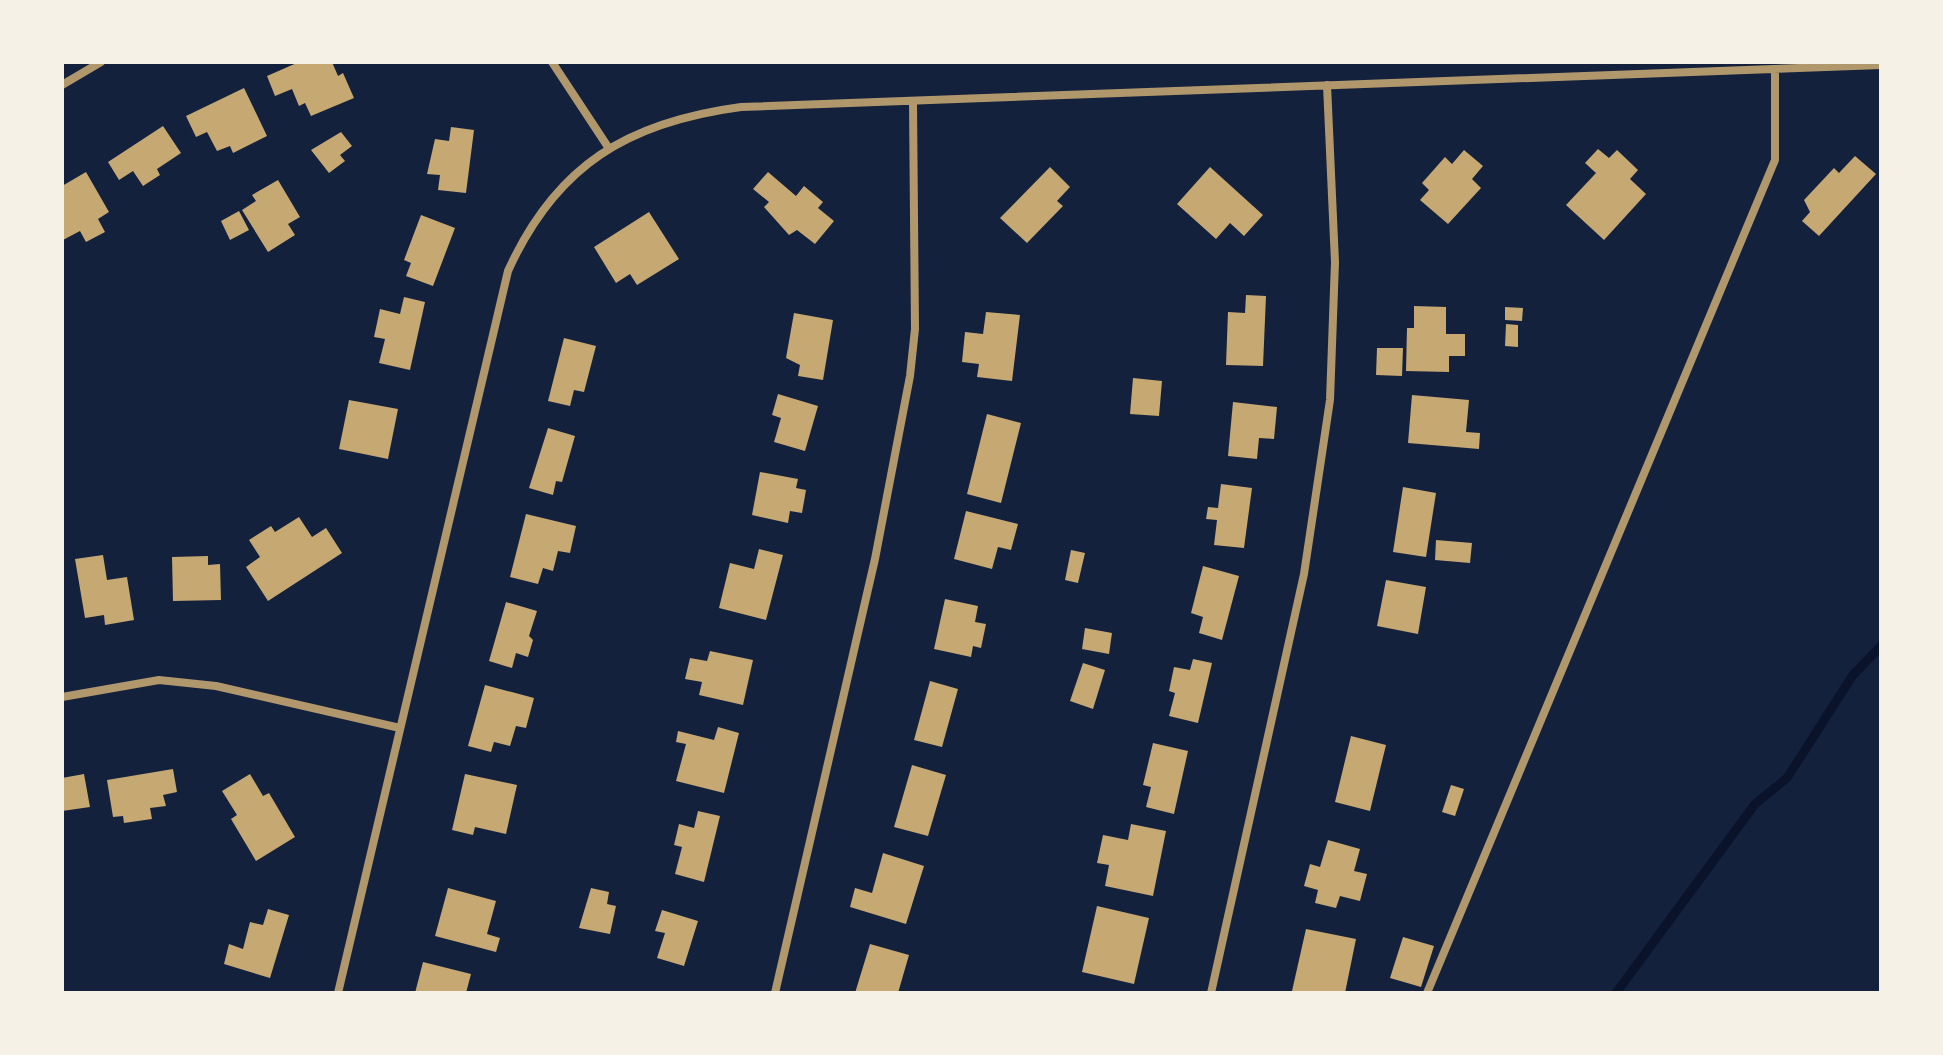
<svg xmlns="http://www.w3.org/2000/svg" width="1943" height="1055" font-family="'Titillium Web',sans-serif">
<rect width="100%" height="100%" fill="#14213d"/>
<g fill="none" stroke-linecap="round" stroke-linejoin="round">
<path stroke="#0b132b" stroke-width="9" d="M1616 993 1755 804 1787 778 1853 675 1881 646"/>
</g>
<path fill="#c6a872" d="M299 62H332L338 76 343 73 354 98 311 116 305 103 299 106 292 89 275 96 267 76Z
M244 88 267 136 233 153 230 146 217 151 207 132 196 137 186 116Z
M163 126 181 153 157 169 160 175 143 186 133 171 119 180 108 162Z
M451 127 474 130 466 193 438 190 440 175 427 174 435 139 449 141Z
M341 132 352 146 340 155 345 161 329 173 311 150Z
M1598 149 1609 158 1617 150 1638 170 1630 179 1646 194 1604 240 1566 205 1596 173 1585 163Z
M1464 150 1483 166 1472 179 1481 188 1448 224 1420 200 1429 190 1422 183 1445 157 1452 164Z
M1855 156 1876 174 1819 236 1802 221 1810 212 1804 200 1834 168 1839 173Z
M1050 167 1070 187 1057 201 1063 206 1027 243 1000 218Z
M1210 167 1263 215 1244 236 1230 223 1216 239 1177 204Z
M86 172 109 212 98 219 105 232 86 242 80 231 63 240 62 186Z
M768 172 796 196 804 186 823 202 818 208 834 221 815 244 797 230 789 235 764 207 769 202 753 189Z
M278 180 300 217 288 224 295 235 268 252 242 210 256 201 252 195Z
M239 211 249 230 230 240 221 221Z
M649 212 679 259 637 285 630 274 616 283 594 247Z
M421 215 455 228 433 286 406 276 411 263 404 260Z
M1246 295 1266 296 1263 366 1226 365 1228 312 1245 313Z
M404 297 425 302 410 370 379 363 385 339 374 337 380 309 400 314Z
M1414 306 1446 307V334H1465V356H1449V372L1406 371 1407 328H1414Z
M1505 307 1523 308 1522 321 1505 320Z
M986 312 1020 315 1012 381 977 377 979 364 962 362 965 332 983 334Z
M794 313 833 320 823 380 798 376 800 365 786 358Z
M1506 324 1518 325V347L1505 346Z
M564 338 596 346 584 392 574 390 570 406 548 401Z
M1377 348H1403L1402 376 1376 375Z
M1133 378 1162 381 1159 416 1130 414Z
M778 394 818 406 805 451 774 442 781 418 772 415Z
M1412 395 1469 400 1466 432 1480 433 1479 449 1408 443Z
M349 400 398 409 388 459 339 449Z
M1233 402 1277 407 1274 439 1259 438 1257 459 1228 456Z
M987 414 1021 423 1001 503 967 494Z
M548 428 575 436 562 482 556 481 553 495 529 488Z
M760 472 798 479 796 488 806 490 802 513 790 511 788 523 752 515Z
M1221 484 1252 488 1244 548 1214 545 1217 520 1206 519 1208 507 1218 508Z
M1403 487 1436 493 1426 557 1393 552Z
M966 511 1018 524 1011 550 998 547 992 569 954 559Z
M526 514 576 526 570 553 558 551 553 571 543 568 538 584 510 577Z
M299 517 312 537 326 528 342 553 268 601 246 567 260 557 249 540 271 526 275 532Z
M1436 540 1472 543 1470 563 1435 560Z
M759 549 783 555 766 620 719 608 730 563 754 569Z
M1071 550 1085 553 1078 583 1065 580Z
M103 555 107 580 127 577 134 620 105 625 104 615 85 618 75 559Z
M208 556V565L220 564 221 600 173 601 172 557Z
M1203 566 1239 576 1222 640 1199 633 1203 617 1191 613Z
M1386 580 1426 587 1418 634 1377 626Z
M945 599 978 606 975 622 986 624 981 648 973 646 971 657 934 649Z
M506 602 537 611 529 636 533 640 528 657 516 653 512 668 489 661Z
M1085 628 1112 633 1109 654 1082 649Z
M710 651 753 660 743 705 699 695 702 682 685 679 690 658 707 661Z
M1193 659 1212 663 1198 723 1169 716 1175 693 1169 691 1174 667 1190 670Z
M1083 663 1105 670 1093 709 1070 701Z
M930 681 958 689 942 747 914 740Z
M485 685 534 698 526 728 516 726 510 746 494 742 491 752 468 746Z
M718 727 739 733 724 793 676 781 686 744 676 742 678 731 714 740Z
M1351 736 1386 745 1370 811 1335 802Z
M1153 743 1188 751 1174 814 1146 807 1151 787 1143 785Z
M912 765 946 775 928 836 894 827Z
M173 769 177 792 163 795 166 806 150 808 152 819 124 823 123 816 113 817 107 780Z
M84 774 90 807 62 811V778Z
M250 774 263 796 269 793 295 837 256 861 231 819 237 815 222 791Z
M465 774 517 785 506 834 475 827 473 835 452 830Z
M1451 785 1464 789 1455 816 1442 812Z
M698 811 720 816 704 882 675 874 682 847 674 845 679 824 694 828Z
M1131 824 1166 831 1153 896 1105 886 1109 865 1097 863 1103 835 1128 840Z
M1328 840 1360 849 1354 871 1367 874 1360 901 1340 896 1336 908 1315 903 1318 890 1304 886 1310 864 1320 867Z
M883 853 924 866 906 924 850 907 855 888 872 893Z
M448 888 496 901 487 934 500 938 496 952 435 936Z
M591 888 609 892 607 904 616 906 610 934 579 928Z
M1097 906 1149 918 1134 984 1082 972Z
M268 909 289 915 270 978 224 964 229 944 243 949 250 922 263 925Z
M662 910 698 921 684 966 657 958 665 933 655 931Z
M1306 929 1356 939 1345 993 1292 991Z
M1403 937 1434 946 1421 987 1390 978Z
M870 944 909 955 898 993H855Z
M423 962 471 974 466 993H415Z"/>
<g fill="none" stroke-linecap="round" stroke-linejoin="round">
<path stroke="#b1986c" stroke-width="8" d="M552 62 608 147
M62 85 101 62
M62 697 159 680 216 686 400 728
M338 993 508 271C556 165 628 122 741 107L1881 65
M775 993 875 559 910 376 915 329 913 103
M1211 993 1304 574 1330 400 1335 262 1327 85
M1427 993 1775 160V69"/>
</g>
<rect width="1943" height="1055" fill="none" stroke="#f6f1e7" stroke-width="128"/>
</svg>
